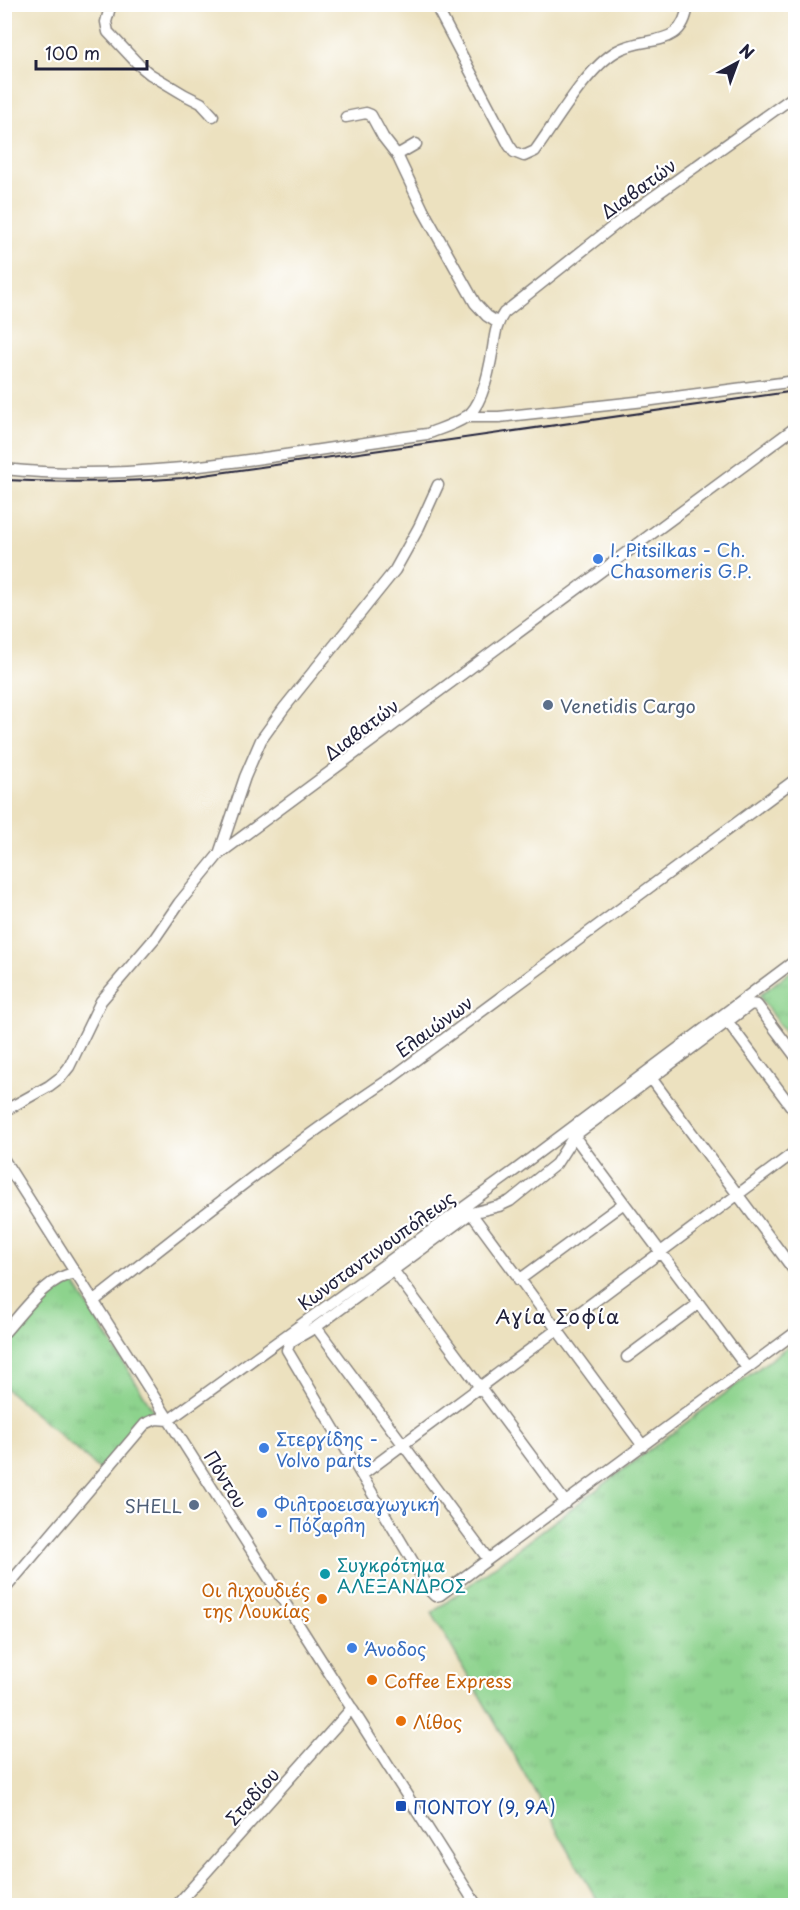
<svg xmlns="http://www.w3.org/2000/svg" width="800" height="1910" font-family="'Playpen Sans',sans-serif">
<defs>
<pattern id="grass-tufts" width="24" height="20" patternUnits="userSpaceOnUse" patternTransform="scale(1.5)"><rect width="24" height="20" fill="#8dd38d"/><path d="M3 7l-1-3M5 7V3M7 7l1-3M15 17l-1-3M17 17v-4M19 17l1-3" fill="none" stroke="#79b57b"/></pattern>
</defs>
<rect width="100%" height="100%" fill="#fff"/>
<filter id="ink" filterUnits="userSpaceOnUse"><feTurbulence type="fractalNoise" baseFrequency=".0167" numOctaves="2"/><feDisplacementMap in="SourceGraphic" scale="12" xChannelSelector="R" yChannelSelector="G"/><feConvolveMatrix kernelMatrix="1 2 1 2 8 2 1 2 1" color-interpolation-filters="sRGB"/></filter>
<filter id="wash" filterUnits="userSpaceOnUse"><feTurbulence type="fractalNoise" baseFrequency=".008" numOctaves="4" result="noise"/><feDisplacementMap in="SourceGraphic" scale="24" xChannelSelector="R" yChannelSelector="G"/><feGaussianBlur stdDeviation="1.35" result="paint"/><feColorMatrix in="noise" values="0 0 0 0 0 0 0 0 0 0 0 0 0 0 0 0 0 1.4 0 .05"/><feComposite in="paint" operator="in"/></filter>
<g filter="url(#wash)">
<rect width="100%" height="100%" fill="#ece1bf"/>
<path fill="url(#grass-tufts)" stroke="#587a64" stroke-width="1.5" d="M795 968V1047L759 996Z
M72 1280 155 1413 140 1424 100 1470 5 1388 4 1340 49 1291Z
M795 1341V1905H600L432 1613Z"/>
</g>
<g filter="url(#ink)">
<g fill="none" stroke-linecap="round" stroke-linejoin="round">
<defs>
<path id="minor" d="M108 4 109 11 106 22 108 32 139 65 150 74 185 95 201 103 213 116
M435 4 509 145 514 152 524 156 535 151C556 122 587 68 617 51 646 34 683 51 688 4
M346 117 366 113 371 115 383 137 397 155 423 210 475 303 487 316 498 323
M397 155 416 144
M465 417H499L645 401 796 381
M4 469C146 484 287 453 427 434 439 429 454 425 466 417 483 406 490 367 493 348 495 335 496 324 504 313L625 217 796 95
M219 854 245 777 261 740 284 708 395 570 419 527 438 485
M728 1022 796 1113
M796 1057 757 1005 751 1004 574 1136 556 1164 510 1201 499 1206 471 1213 316 1327 290 1342 287 1350 431 1592 435 1596 440 1595 796 1332
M651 1078 796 1273
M4 1111 49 1086 61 1077 69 1067 101 1001 155 938 179 903 219 854 796 427
M574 1136 747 1368
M4 1160 477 1906
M471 1213 643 1446
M393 1270 566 1503
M519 1280 624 1203
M94 1301C191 1225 287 1147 390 1079L796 779
M316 1327 488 1559
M4 1333C23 1312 47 1276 76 1273
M627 1357 698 1304
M362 1475 796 1151
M4 1590 145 1424 156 1419 169 1420 514 1171 796 960
M176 1906 352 1708"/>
</defs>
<use href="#minor" stroke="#87827d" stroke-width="13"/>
<use href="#minor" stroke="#fff" stroke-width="10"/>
<path stroke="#22223b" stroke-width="2" d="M4 480C64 483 123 482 183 478L796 391"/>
</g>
</g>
<g fill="#3f7fe0" stroke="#fff" stroke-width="2">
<circle cx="598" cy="559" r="6"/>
<circle cx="264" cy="1448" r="6"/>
<circle cx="262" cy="1513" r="6"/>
<circle cx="352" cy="1648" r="6"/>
</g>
<g fill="#5c6f8a" stroke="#fff" stroke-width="2">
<circle cx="548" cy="705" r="6"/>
<circle cx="194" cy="1505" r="6"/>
</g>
<circle fill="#0f9aa8" stroke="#fff" stroke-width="2" cx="325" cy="1574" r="6"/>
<g fill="#e8710a" stroke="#fff" stroke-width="2">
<circle cx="322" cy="1599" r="6"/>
<circle cx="372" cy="1680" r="6"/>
<circle cx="401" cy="1721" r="6"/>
</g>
<rect fill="#1a4fb4" stroke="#fff" stroke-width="2" x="395" y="1800" width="12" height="12" rx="3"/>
<g text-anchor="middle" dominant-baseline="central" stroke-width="4.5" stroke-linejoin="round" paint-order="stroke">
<g font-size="18" fill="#22223b" stroke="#fff">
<text transform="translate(638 188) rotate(-36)">Διαβατών</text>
<text transform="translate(361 729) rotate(-37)">Διαβατών</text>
<text transform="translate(434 1026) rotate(-36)">Ελαιώνων</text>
<text transform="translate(376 1250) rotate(-36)">Κωνσταντινουπόλεως</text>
<text transform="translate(226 1479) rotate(58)">Πόντου</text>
<text transform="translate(252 1796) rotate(-48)">Σταδίου</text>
</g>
<g font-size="18" fill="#366cbe" stroke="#fff" text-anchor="start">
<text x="610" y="549">I. Pitsilkas - Ch.<tspan x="610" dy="21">Chasomeris G.P.</tspan></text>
<text x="276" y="1438">Στεργίδης -<tspan x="276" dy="21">Volvo parts</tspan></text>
<text x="274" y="1503">Φιλτροεισαγωγική<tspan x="274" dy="21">- Πόζαρλη</tspan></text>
<text x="364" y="1648">Άνοδος</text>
</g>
<g font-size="18" fill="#4e5e75" stroke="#fff" text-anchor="start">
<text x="560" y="705">Venetidis Cargo</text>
<text x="182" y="1505" text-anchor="end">SHELL</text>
</g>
<g font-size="18" fill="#0d838f" stroke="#fff" text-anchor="start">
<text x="337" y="1564">Συγκρότημα<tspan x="337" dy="21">ΑΛΕΞΑΝΔΡΟΣ</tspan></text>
</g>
<g font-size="18" fill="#c56008" stroke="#fff" text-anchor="start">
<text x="310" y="1589" text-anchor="end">Οι λιχουδιές<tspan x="310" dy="21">της Λουκίας</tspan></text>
<text x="384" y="1680">Coffee Express</text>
<text x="413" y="1721">Λίθος</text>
</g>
<g font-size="18" fill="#164399" stroke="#fff" text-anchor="start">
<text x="413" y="1806">ΠΟΝΤΟΥ (9, 9Α)</text>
</g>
<g font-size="20" letter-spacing="1.5" fill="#22223b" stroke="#fff">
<text x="558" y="1316">Αγία Σοφία</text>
</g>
</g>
<rect width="800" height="1910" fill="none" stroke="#fff" stroke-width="24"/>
<g transform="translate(737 63) rotate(41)" stroke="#ffffff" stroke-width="4.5" paint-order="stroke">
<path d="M0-4.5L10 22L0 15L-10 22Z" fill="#22223b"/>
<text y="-9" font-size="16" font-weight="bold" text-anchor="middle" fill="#22223b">N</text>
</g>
<path d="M36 60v9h111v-9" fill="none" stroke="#22223b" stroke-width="3"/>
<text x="45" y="60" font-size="18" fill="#22223b" stroke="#ffffff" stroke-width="4.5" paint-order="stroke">100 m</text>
</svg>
